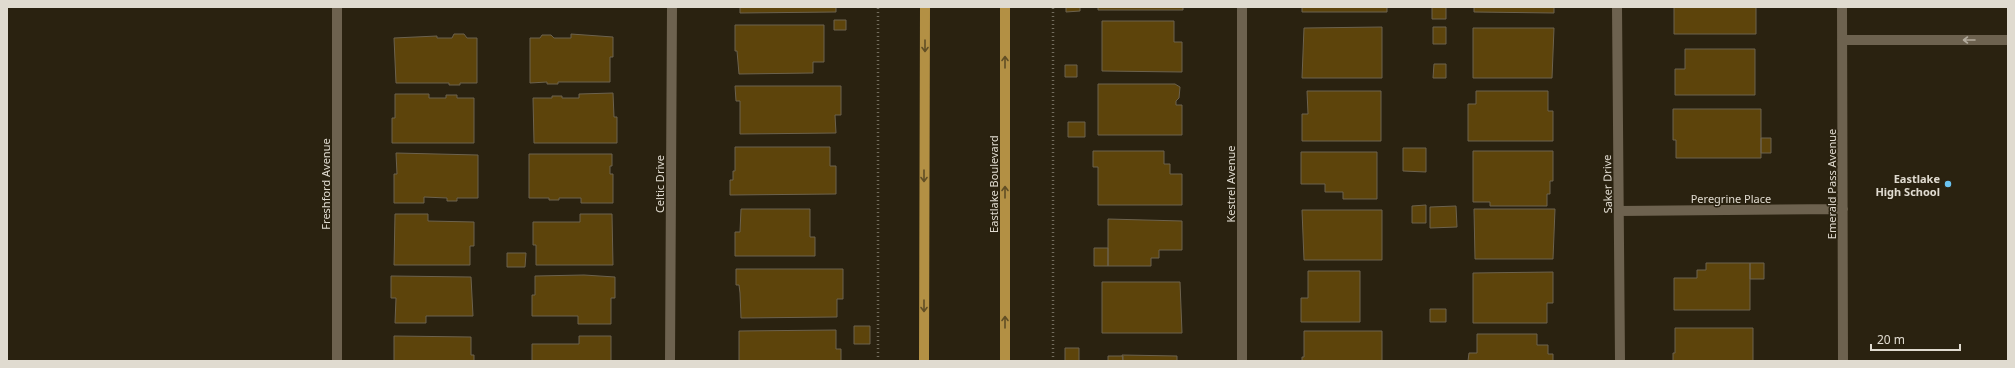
<svg xmlns="http://www.w3.org/2000/svg" width="2015" height="368" font-family="'Noto Sans',sans-serif">
<rect width="100%" height="100%" fill="#2a2210"/>
<path fill="#5d440b" stroke="#6c624e" d="M740 7H836V12L740 13Z
M1066 7H1080V11L1066 12Z
M1098 7H1183V10H1098Z
M1302 7H1387V12H1302Z
M1432 7H1446V19H1432Z
M1474 7H1554V13L1474 12Z
M1674 7H1756V34H1674Z
M834 20H846V30H834Z
M1102 21H1174V42H1182V72L1102 71Z
M735 25H824V62H813V73L739 74 737 51H735Z
M1382 27V78H1302L1304 28Z
M1433 27H1446V44H1433Z
M1473 28H1554L1552 78H1473Z
M454 34H464L467 38H477V83H460V85H449V83H396L394 38 437 36V38H452Z
M571 34 613 37V57H610V82H558V84H547V82L530 83V38H540L542 35H551L554 38H571Z
M1685 49H1755V95H1675V69H1685Z
M1434 64H1446V78H1433Z
M1065 65H1077V77H1065Z
M1098 84H1175L1180 87 1179 98 1176 101V105H1182V135H1098Z
M735 86H841V115H835L836 133 740 134V101H736Z
M1307 91H1381V141H1302V114H1308Z
M1476 91H1548V111H1553V141H1468V104H1476Z
M613 93 614 117H617V143H534L533 98H552V96H562V98H579V94Z
M395 94H429V98H446V95H457V98H474V143H392V118H395Z
M1673 109H1761V158H1676V140H1673Z
M1068 122H1085V137H1068Z
M1761 138H1771V153H1761Z
M735 147H830V166H836V194L730 195V180H733V171H735Z
M1403 148H1426V172L1403 171Z
M1093 151H1164V164H1170V174H1182V205H1098V167H1093Z
M1473 151H1553V181H1550V194H1547V206H1490V202H1473Z
M1301 152H1377V199H1343V192H1325V184H1301Z
M396 153 478 155V198H457V201H447V198L424 197V203H394V174H397Z
M529 154H612V166H610V174H613V203H581V198H559V200H549V198H529Z
M1426 205V223H1412V206Z
M1456 206 1457 227 1430 228V207Z
M741 209H810V237H815V256H735V232H740Z
M1474 209H1555L1553 259H1475Z
M1302 210H1382V260H1304Z
M395 214H428V221L474 222V246H470V265H394Z
M580 214H612L613 265H536V245H533V222H580Z
M1108 219 1182 221V250H1159V258H1151V266H1108Z
M1094 248H1108V266H1094Z
M507 253H526L525 267H507Z
M1706 263H1750V310H1674V278H1697V270H1706Z
M1750 263H1764V279H1750Z
M736 269H843V299H837V317L741 318 740 293 739 285H736Z
M1308 271H1360V322H1301V298H1308Z
M1553 272V303H1547V323H1473V273Z
M584 275 615 277V298H611V324H578V316H532V295H535V276Z
M391 276 471 277 473 316H426V323H395L396 298H391Z
M1102 282H1180L1182 333H1102Z
M1430 309H1446V322H1430Z
M854 326H870V344H854Z
M1675 328H1753V361H1673V353H1675Z
M836 330V349H841V361H739V331Z
M1304 331H1382V361H1302V357H1304Z
M1477 334H1537V345H1548V354H1553V361H1468L1469 353H1477Z
M394 336 471 337V355H474V361H394Z
M579 336H611V361H612H532V344H579Z
M1065 348H1079V361H1065Z
M1122 355 1177 356V361H1123Z
M1108 356H1123V361H1108Z"/>
<g fill="none" stroke-linecap="round" stroke-linejoin="round">
<path stroke="#726c5c" stroke-width="2.5" stroke-dasharray="1 3" stroke-linecap="butt" d="M878 361V7
M1053 361V7"/>
<path stroke="#6d624f" stroke-width="10" d="M1617 7 1620 361
M1842 7 1843 361
M1842 40H2008
M1619 211 1843 209
M337 361V7
M670 361 672 7
M1242 361V7"/>
<path stroke="#b39044" stroke-width="10" d="M924 361 925 7
M1005 361V7"/>
</g>
<defs><path id="oneway-shaft" d="M-6 0H5M1.5-3L5.5 0L1.5 3" fill="none" stroke-width="1.6" stroke-linecap="round" stroke-linejoin="round"/></defs>
<use stroke="#b2ab9c" href="#oneway-shaft" transform="translate(1969 40) rotate(180)"/>
<g stroke="#614e25">
<use href="#oneway-shaft" transform="translate(925 46) rotate(90)"/>
<use href="#oneway-shaft" transform="translate(1005 62) rotate(-90)"/>
<use href="#oneway-shaft" transform="translate(924 176) rotate(90)"/>
<use href="#oneway-shaft" transform="translate(1005 192) rotate(-90)"/>
<use href="#oneway-shaft" transform="translate(924 306) rotate(90)"/>
<use href="#oneway-shaft" transform="translate(1005 322) rotate(-90)"/>
</g>
<circle fill="#6ac3f1" stroke="#2a2210" stroke-width="1.5" cx="1948" cy="184" r="4"/>
<g text-anchor="middle" dominant-baseline="central" stroke-width="3" stroke-linejoin="round" paint-order="stroke">
<g font-size="11" font-weight="bold" fill="#e0dbd0" stroke="#2a2210" text-anchor="end">
<text x="1940" y="178">Eastlake<tspan x="1940" dy="13">High School</tspan></text>
</g>
<g font-size="11" fill="#e0dbd0" stroke="#2a2210">
<text transform="translate(325 184) rotate(-90)">Freshford Avenue</text>
<text transform="translate(659 184) rotate(-90)">Celtic Drive</text>
<text transform="translate(993 184) rotate(-90)">Eastlake Boulevard</text>
<text transform="translate(1230 184) rotate(-90)">Kestrel Avenue</text>
<text transform="translate(1607 184) rotate(-91)">Saker Drive</text>
<text transform="translate(1831 184) rotate(-90)">Emerald Pass Avenue</text>
<text x="1731" y="198">Peregrine Place</text>
</g>
</g>
<rect width="2015" height="368" fill="none" stroke="#e0dbd0" stroke-width="16"/>
<path d="M1871 344v6h89v-6" fill="none" stroke="#e0dbd0" stroke-width="2"/>
<text x="1877" y="344" font-size="12" fill="#e0dbd0" stroke="#2a2210" stroke-width="3" paint-order="stroke">20 m</text>
</svg>
